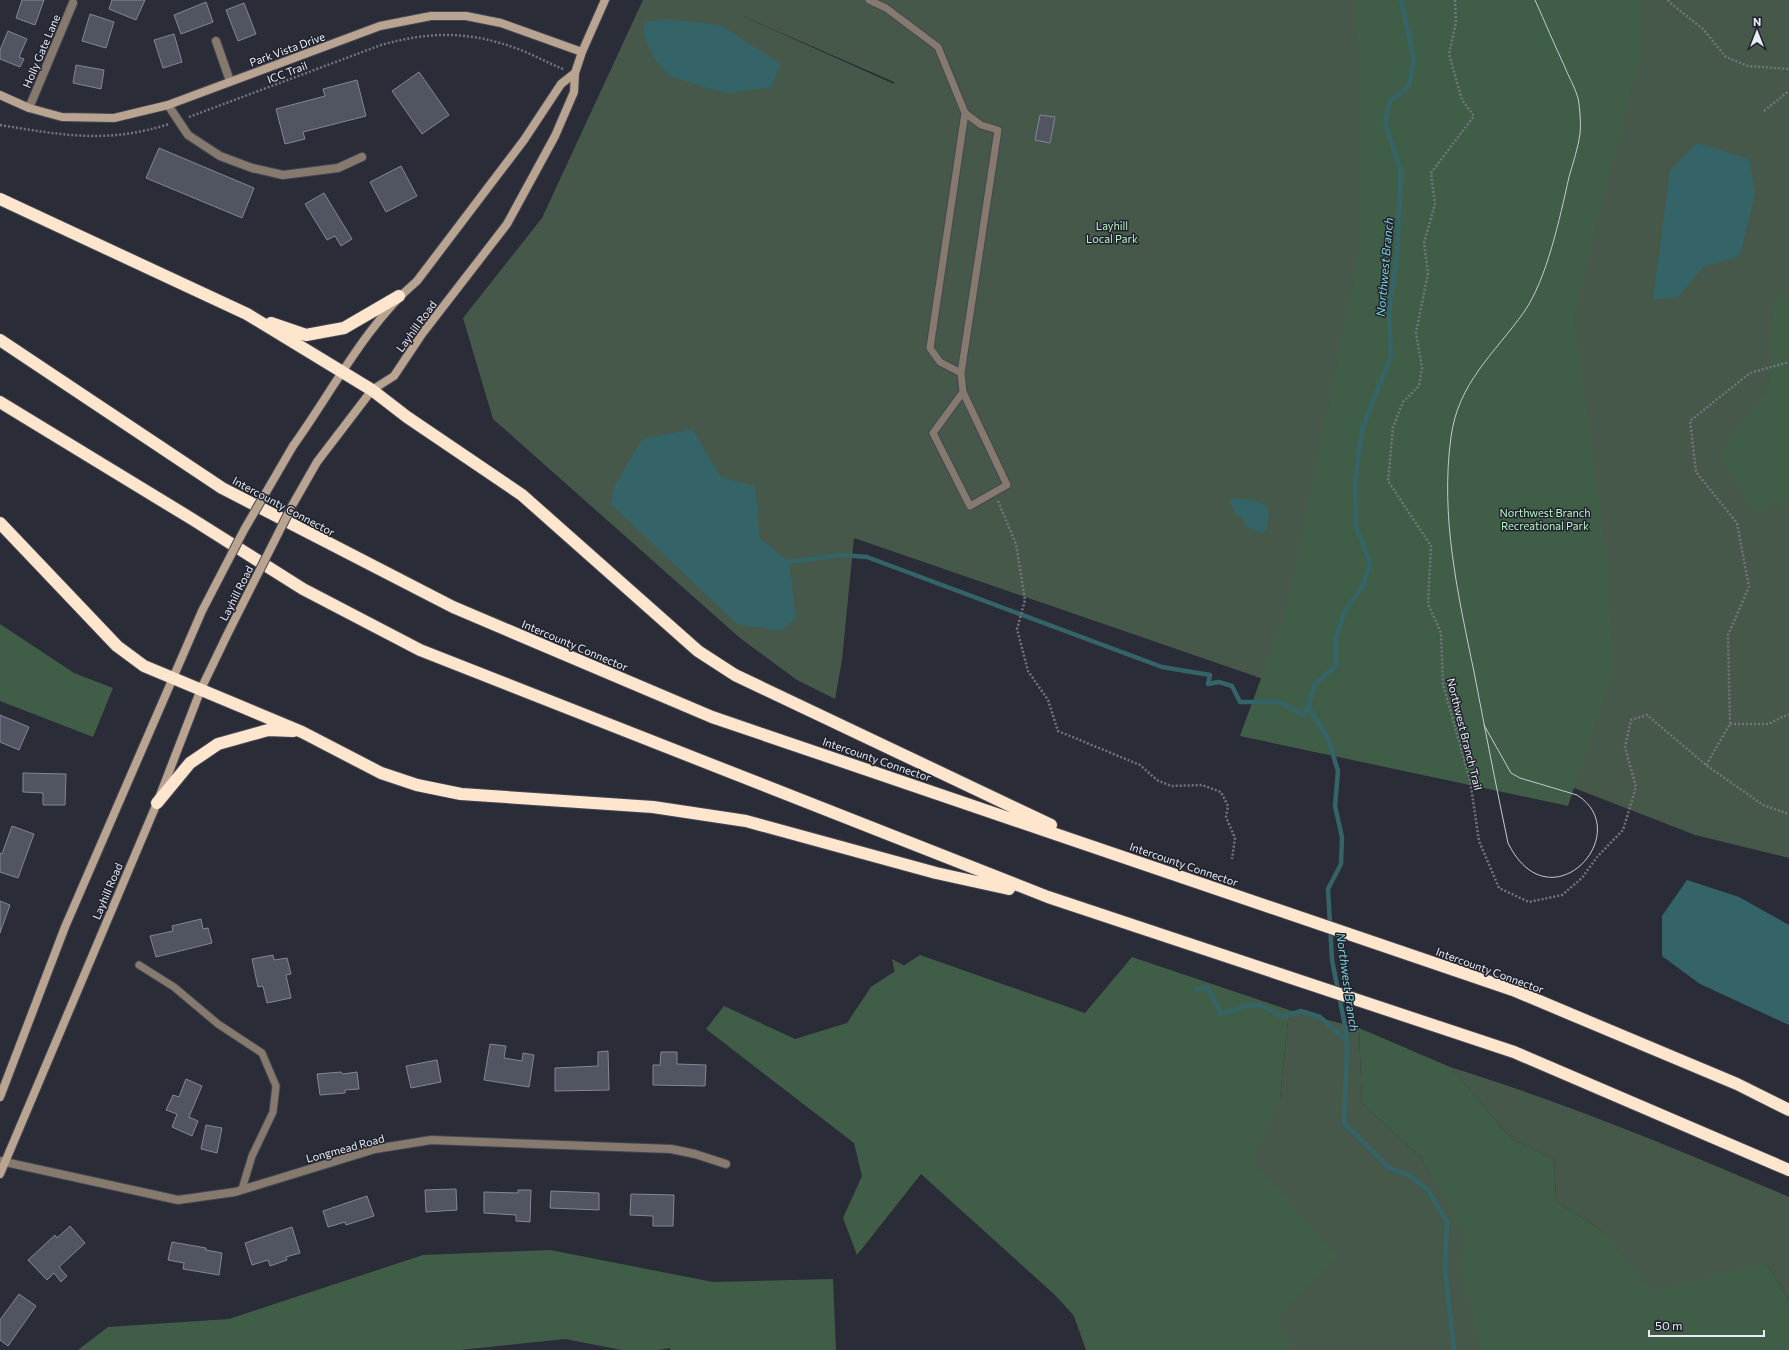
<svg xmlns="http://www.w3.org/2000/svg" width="1789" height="1350" font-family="Commissioner,sans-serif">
<rect width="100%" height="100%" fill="#2a2d38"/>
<path fill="#455849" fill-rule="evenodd" d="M643 0H1789V858L1695 835 1533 772 854 538 842 660 835 699 797 680 740 638 493 419 463 318 542 218ZM738 14 894 82V84Z
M892 959 1062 1050 1280 1099 1289 1010 1359 1028 1362 1103 1421 1158 1436 1183 1612 1245 1599 1228 1556 1202 1554 1159 1512 1139 1450 1067C1566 1103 1678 1149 1789 1197V1301L1766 1262 1789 1350H1086L1030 1194 910 1047Z"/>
<path fill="#405e47" d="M1355 0H1641V53L1593 234 1574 318 1607 562 1613 670 1568 806 1240 736 1290 599 1360 250V68Z
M1774 298 1789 300V492L1788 497 1755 514 1720 452 1768 391Z
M0 624 74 673 113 688 93 737 0 701Z
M920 955 1085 1013 1132 957 1289 1010 1280 1099 1252 1160 1337 1256 1276 1318 1291 1350H1087L1077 1319 1055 1295 921 1174 857 1255 843 1218 862 1176 854 1143 706 1029 724 1006 795 1039 847 1023 871 987Z
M1359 1028 1450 1067 1512 1139 1554 1159 1556 1202 1599 1228 1652 1292 1766 1262 1789 1301V1350H1481L1460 1262 1468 1238 1421 1158 1362 1103Z
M550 1250 713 1282 833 1279 836 1350H670V1348L658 1350H622L565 1339 460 1350H78L108 1327 229 1319 423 1255Z"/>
<path fill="#356468" d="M666 19 720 25 781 64 771 87 730 93 707 88 670 76 653 57 643 33 645 22Z
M1697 143 1749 159 1755 194 1740 256 1703 267 1678 297 1653 300 1670 170Z
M692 429 721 477 755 486 760 538 789 562 796 618 781 631 737 624 611 504 614 487 642 439Z
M1235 498 1254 500 1266 505 1269 513 1267 530 1262 533 1247 528 1242 517 1236 515 1229 499Z
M1687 880 1739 897 1789 925V1025L1700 984 1662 956V916Z"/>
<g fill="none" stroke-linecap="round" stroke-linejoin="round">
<path stroke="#356468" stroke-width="4.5" d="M1401 0 1414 60 1409 86 1390 101 1385 123 1401 172 1397 255 1389 312 1391 356 1362 429 1355 484 1356 527 1370 562 1364 584 1345 611 1336 637V666L1315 684 1308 707 1328 738 1338 771 1335 806 1342 837 1341 864 1328 889 1332 960 1346 1031 1347 1052 1344 1123 1389 1168 1409 1175 1428 1190 1447 1222 1445 1270 1454 1350
M789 562 842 555 867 557 1162 667 1210 675 1208 684 1219 682 1232 686 1240 702H1280L1303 715 1308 707
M1196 989 1208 988 1221 1014C1250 1005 1256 998 1282 1017L1301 1011 1320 1017 1346 1040"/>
</g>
<path fill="#515562" stroke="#838795" d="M22 0H44L35 25 16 18Z
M112 0H145L136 20 109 9Z
M206 2 213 22 181 34 174 15Z
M244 3 256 34 238 41 226 10Z
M90 14 114 22 106 48 82 41Z
M8 31 27 39 19 57 24 59 20 67 0 59V50Z
M174 34 182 62 163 68 154 40Z
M76 65 104 70 101 89 73 83Z
M419 72 449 115 422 134 392 91Z
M357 80 366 116 303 132 305 139 285 144 276 109 325 96 323 89Z
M1040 115 1055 117 1050 143 1035 140Z
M159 148 254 188 242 218 146 178Z
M401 166 417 196 386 212 370 182Z
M324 193 352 239 341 246 335 236 327 240 305 204Z
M0 715 29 727 19 750 0 742Z
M23 773 66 774 65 805H43V793L23 792Z
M12 826 34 834 18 878 0 872V853L2 854Z
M0 901 10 905 0 933Z
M201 919 203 929 208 928 212 943 156 957 150 936 173 931 172 926Z
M273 955 274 960 287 958 291 974 286 975 291 998 267 1003 263 986 258 987 252 959Z
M490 1044 506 1046 504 1058 522 1061 523 1053 534 1055 529 1087 484 1080Z
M608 1051 609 1090 555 1091V1068L598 1066V1052Z
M661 1052H677V1064L706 1065 705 1086 653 1085V1065H660Z
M437 1060 441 1082 411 1088 406 1066Z
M341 1072 343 1074 357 1072 359 1089 345 1090V1093L320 1095 317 1074Z
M186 1079 202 1086 189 1117 198 1121 192 1136 172 1127 177 1114 166 1110 173 1095 179 1097Z
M206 1125 222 1128 217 1153 201 1149Z
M456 1189 457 1210 426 1212 425 1190Z
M518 1190H531L530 1222 516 1221V1215L484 1213V1192L518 1193Z
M551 1191 599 1193V1210L550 1208Z
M631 1194 674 1195 673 1226H653V1216L630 1215Z
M367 1196 374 1216 346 1225 345 1222 328 1227 323 1211Z
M70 1226 85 1243 59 1267 67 1276 61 1282 54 1273 47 1280 28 1260 55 1235 57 1238Z
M292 1227 300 1253 286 1257 287 1260 270 1266 268 1260 252 1265 245 1243Z
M172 1242 206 1248V1250L222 1253 219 1275 183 1269 184 1263 168 1260Z
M19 1294 36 1306 8 1346 0 1340V1320Z"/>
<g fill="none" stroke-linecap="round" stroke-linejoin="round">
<defs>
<path id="lane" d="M869 0 886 8 938 47 965 113 981 125 998 130 961 373 963 392 1007 485 970 506 933 433 963 392
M961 373 940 362 930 348 965 113
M139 965 174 987 218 1024 262 1053 276 1086 273 1112 252 1156 242 1189"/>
<path id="street" d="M216 41 230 81
M168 105 188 135 220 156 252 168 283 175 338 168 362 157
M29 108 73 3
M0 1161 178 1200 235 1192 375 1149 431 1140 671 1149 695 1154 726 1164"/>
<path id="secondary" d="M0 95 29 108 62 117 114 118 168 105 380 26 431 16H466L501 23 582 52
M293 446C332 392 366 324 417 281L524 140 561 84 575 73
M317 462 372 390 394 376 422 334 507 224 555 136 574 92 575 73 582 52 605 0
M0 1097 65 927 202 611
M0 1174 157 803 201 689 227 635"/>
<path id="highway" d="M0 199 247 314 372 390 407 417 522 495 698 651 735 675 1051 825
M271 323 306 335 344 328 399 296
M0 340 222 488 453 607 712 717 1513 990 1737 1084 1789 1110
M0 402 192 519 303 589 420 650 1048 897 1514 1052 1789 1170
M0 523 117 646 144 666 302 732 381 773 417 785 461 794 653 807 746 821 936 873 1009 889
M157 803 190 763 218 744 268 730 293 731"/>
</defs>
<use href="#lane" stroke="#454852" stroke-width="9"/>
<use href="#street" stroke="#454852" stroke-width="10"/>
<use href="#secondary" stroke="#454852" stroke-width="10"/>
<use href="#highway" stroke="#454852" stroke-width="14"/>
<path stroke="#72757e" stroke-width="2.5" stroke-dasharray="2 2" stroke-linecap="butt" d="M1455 0 1456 22 1449 54 1462 100 1474 116 1431 173 1435 204 1424 243 1428 273 1416 333 1422 368 1419 386 1403 402 1393 427 1388 481 1431 546 1428 604 1441 633 1443 685 1470 780 1479 841 1499 888 1529 902 1562 895 1582 878 1597 857 1623 830 1636 787 1625 747 1631 720 1647 715 1706 765 1763 805 1789 814
M1668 0 1669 2 1703 29 1726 57 1748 66 1789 69
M1764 111 1789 91
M189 117 381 45C431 31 470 31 518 49 534 55 548 63 563 69
M0 125C62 135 107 144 169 124
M998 501 1016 544 1025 600 1017 629 1028 671 1048 700 1058 731 1140 765 1157 780 1171 786 1202 785 1221 792 1228 806 1226 817 1235 838 1232 859
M1730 724H1768L1789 714
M1706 765 1730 724 1728 635 1749 587 1737 523 1696 472 1690 421 1750 373 1789 362"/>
<use href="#lane" stroke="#867a6e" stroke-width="7"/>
<use href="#street" stroke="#867a6e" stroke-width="8"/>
<use href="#secondary" stroke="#b9a492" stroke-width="8"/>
<use href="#highway" stroke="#fee5ce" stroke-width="12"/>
<path stroke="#c6c9d0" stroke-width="1" d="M1484 725 1511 773 1520 778 1577 795C1637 833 1550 928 1508 843 1496 786 1485 729 1474 672 1458 594 1440 517 1451 437 1458 383 1494 354 1524 312 1547 279 1560 217 1569 177 1573 163 1578 148 1580 134 1581 124 1580 108 1578 98 1575 87 1568 76 1564 65 1554 44 1545 22 1535 0"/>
<defs>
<path id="secondary-bridge" d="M202 611 244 530 293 446
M227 635 293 504 317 462"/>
</defs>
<use href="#secondary-bridge" stroke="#454852" stroke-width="10" stroke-linecap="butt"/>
<use href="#secondary-bridge" stroke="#b9a492" stroke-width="8"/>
</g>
<g text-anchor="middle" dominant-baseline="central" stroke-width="3" stroke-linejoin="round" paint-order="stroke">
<g font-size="11" fill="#e9ecf3" stroke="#20232e">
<text transform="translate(287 49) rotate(-20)">Park Vista Drive</text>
<text transform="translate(41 51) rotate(-67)">Holly Gate Lane</text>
<text transform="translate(287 72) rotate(-21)">ICC Trail</text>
<text transform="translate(416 326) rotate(-54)">Layhill Road</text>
<text transform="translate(284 506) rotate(28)">Intercounty Connector</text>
<text transform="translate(236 593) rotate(-63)">Layhill Road</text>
<text transform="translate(575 645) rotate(23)">Intercounty Connector</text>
<text transform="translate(1465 734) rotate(76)">Northwest Branch Trail</text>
<text transform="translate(877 759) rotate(19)">Intercounty Connector</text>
<text transform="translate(1184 864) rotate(19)">Intercounty Connector</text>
<text transform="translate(107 891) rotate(-67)">Layhill Road</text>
<text transform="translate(1490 970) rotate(20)">Intercounty Connector</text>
<text transform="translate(345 1148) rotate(-15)">Longmead Road</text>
</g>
<g font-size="11" fill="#bbf3c7" stroke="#20232e">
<text x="1112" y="225">Layhill<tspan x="1112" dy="13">Local Park</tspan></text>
<text x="1545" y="512">Northwest Branch<tspan x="1545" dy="13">Recreational Park</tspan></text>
</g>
<g font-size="12" font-style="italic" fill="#7dd1d8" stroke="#20232e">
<text transform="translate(1384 267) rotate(-85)">Northwest Branch</text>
<text transform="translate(1348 982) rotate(82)">Northwest Branch</text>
</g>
</g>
<g transform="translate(1757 32)" stroke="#20232e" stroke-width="3" paint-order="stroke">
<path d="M0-3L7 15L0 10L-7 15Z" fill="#e9ecf3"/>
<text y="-6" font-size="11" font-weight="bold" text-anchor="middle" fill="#e9ecf3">N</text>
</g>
<path d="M1649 1330v6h115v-6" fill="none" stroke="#e9ecf3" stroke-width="2"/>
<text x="1655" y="1330" font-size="12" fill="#e9ecf3" stroke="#20232e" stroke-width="3" paint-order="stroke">50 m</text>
</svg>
